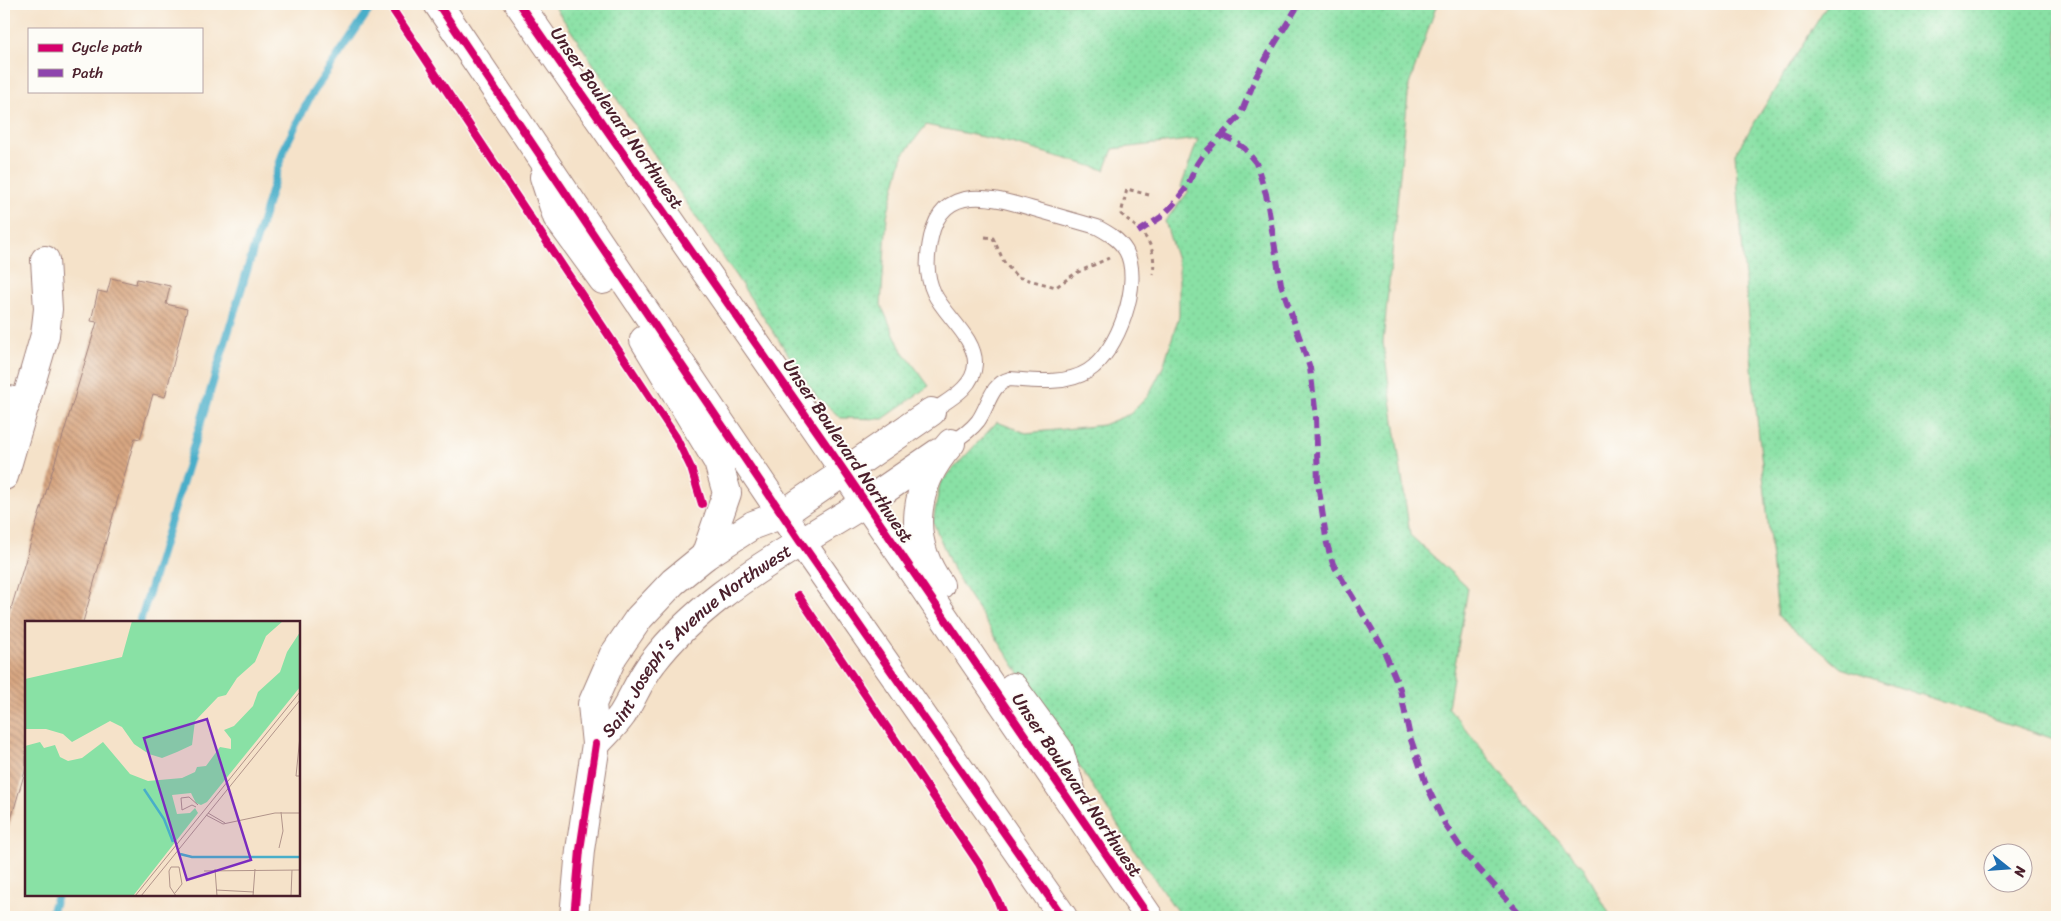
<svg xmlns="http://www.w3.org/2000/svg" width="2061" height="921" font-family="Sriracha,sans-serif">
<defs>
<pattern id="grass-dots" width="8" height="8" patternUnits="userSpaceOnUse" patternTransform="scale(1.25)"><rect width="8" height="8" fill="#89e1a5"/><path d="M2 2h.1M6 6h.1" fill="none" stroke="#78c18e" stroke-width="1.8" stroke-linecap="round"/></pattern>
<pattern id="building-back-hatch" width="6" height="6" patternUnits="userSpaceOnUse" patternTransform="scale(1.25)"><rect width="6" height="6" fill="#d8a782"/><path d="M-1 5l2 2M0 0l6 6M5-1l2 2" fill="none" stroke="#b1876b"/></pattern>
</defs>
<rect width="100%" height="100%" fill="#fdfcf7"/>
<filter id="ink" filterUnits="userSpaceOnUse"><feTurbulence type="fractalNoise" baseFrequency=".02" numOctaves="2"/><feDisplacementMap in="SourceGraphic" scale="10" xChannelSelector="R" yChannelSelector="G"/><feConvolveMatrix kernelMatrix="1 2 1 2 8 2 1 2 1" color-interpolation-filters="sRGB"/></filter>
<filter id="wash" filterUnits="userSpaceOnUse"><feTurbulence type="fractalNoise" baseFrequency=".0096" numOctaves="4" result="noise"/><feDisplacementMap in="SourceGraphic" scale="20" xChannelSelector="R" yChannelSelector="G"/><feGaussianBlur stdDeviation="1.12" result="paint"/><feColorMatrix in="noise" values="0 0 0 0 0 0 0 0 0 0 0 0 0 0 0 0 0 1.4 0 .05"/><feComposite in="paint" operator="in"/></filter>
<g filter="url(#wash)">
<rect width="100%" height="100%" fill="#f5e2c9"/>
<path fill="url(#grass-dots)" stroke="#6a8068" d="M553 4H1437L1409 85 1383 342 1410 535 1468 588 1448 707 1530 809 1584 868 1611 917H1181L1122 832 955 574 933 522 940 483 997 422 1026 433 1103 425 1130 414 1148 396 1163 367 1179 316V267L1165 221 1189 191 1181 187 1198 139 1113 149 1105 170 1011 143 926 125 903 155 887 216 881 305 900 347 929 386 883 419 841 418 817 397Z
M1828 4H2057V740L1841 668 1778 616 1753 380 1735 154Z"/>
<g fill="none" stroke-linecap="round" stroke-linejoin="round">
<path stroke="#49aec9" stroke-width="8" d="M140 622 284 149 310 97 371 7
M50 917 57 895"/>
</g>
<g id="blocks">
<path fill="url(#building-back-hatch)" d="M111 278 136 284 137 279 170 286 166 304 187 309 165 397 153 394 140 439 135 438 83 622H26V768L9 826 4 825V632L97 322 91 321 98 291 107 293Z"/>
</g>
</g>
<g filter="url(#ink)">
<use href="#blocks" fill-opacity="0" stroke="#a0807a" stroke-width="1"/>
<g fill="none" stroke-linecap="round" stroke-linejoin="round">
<defs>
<path id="service" d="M931 412C948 400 974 388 975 364 976 338 944 315 934 293 925 274 927 256 931 237 943 181 996 198 1034 209 1055 215 1076 221 1097 227 1108 233 1119 239 1126 251 1143 282 1118 352 1088 371 1066 385 1035 381 1010 379 990 384 989 406 978 421 971 430 961 437 951 443"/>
<path id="minor" d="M4 399 26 404
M4 476 45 335 48 309 45 260"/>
<g id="tertiary">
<path id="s1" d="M596 744C605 734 615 725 622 715 633 698 640 678 653 662 692 611 747 575 801 542"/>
<path d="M574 917 580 850 596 744 592 704 613 656 639 618 673 582 705 556 753 525 783 514"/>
</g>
<path id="primary" d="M438 4 801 542 1063 917
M519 4 825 443 1149 917
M544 177 557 217 603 280
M644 340 718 462 727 493 705 556
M783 514 931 412
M801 542 865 503 938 453
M940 585C906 538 913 485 951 443
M1013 687 1059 750 1071 790"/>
</defs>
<use href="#service" stroke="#a0807a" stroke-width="16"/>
<use href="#minor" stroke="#a0807a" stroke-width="30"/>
<use href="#tertiary" stroke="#a0807a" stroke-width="30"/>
<use href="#primary" stroke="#a0807a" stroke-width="30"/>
<path stroke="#a0807a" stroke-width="3" stroke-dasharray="4 4" stroke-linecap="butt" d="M1149 195 1127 189 1121 214C1144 233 1157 243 1153 275
M985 237 993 238 1004 262 1017 277 1056 287 1076 273 1109 258"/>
<use href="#service" stroke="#fff" stroke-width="14"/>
<use href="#minor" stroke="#fff" stroke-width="28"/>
<use href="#tertiary" stroke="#fff" stroke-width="28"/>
<use href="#primary" stroke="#fff" stroke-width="28"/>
<path stroke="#8e44ad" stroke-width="6" stroke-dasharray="12 6" stroke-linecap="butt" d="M1222 135 1234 141 1245 149 1256 163 1266 194 1281 284 1310 368 1316 417 1318 483 1327 544 1333 564 1382 646 1390 665 1400 689 1410 737 1418 760 1426 784 1446 826 1465 854 1523 917
M1138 232 1161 217 1172 206 1187 187 1197 164 1203 155 1240 116 1256 77 1269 53 1299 4"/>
<defs>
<path id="cycleway" d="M389 4 676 437 691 468 702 504
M438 4 801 542 1063 917
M519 4 825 443 1149 917
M798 595 979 864 998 901 1004 917
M574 917 580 850 596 744"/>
</defs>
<use href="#cycleway" stroke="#fdfcf7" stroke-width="11"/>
<use href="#cycleway" stroke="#d6006c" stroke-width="8"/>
</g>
</g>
<g text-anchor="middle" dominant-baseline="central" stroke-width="4" stroke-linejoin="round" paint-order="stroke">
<g font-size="18" fill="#4a1f2b" stroke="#fdfcf7">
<text transform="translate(617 118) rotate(55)">Unser Boulevard Northwest</text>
<text transform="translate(848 451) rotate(56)">Unser Boulevard Northwest</text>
<text stroke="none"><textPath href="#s1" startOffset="146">Saint Joseph's Avenue Northwest</textPath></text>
<text transform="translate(1077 785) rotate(56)">Unser Boulevard Northwest</text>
</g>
</g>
<g transform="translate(25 621)">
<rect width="275" height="275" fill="#f5e2c9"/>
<path d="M107 0H258L241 15 230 41 212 57 201 74 193 76 170 100 167 124 152 131 137 137 124 133 109 123 97 106 85 100 47 121 38 113 21 108H0V58L97 36ZM275 11V66L182 181 176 184 171 182 166 172 147 174 152 193 165 192 170 187 173 192 108 275H0V125L15 121 19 127 30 124 35 136 43 140 57 137 78 121 105 153 123 160 157 157 170 151 172 146 181 145 195 126 206 128V118L199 109 209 105 228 85 233 71 255 51 262 31Z" fill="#89e1a5"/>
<path fill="none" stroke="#49aec9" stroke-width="2.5" d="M119 168 139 198 148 221M155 233 167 236H275"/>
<path fill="none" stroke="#b1948a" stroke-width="1" d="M275 115 271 155H275M171 186 167 184 157 189 156 177 164 176 173 184M183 192 200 202M181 194 198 203 250 192H275M254 227 258 210 256 191M190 248 192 275M179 250 275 249M191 269 229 271M150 272 157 263 154 246H146L144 250 145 266 151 275M110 275 275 71M116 275 275 79M228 275 230 248M266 275 267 249"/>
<path fill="#7b2cbf" fill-opacity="0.15" stroke="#7b2cbf" stroke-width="2.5" d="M182 98 226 239 162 259 119 117Z"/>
<rect width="275" height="275" fill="none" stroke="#4a1f2b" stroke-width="2.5"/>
</g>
<rect width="2061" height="921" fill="none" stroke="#fdfcf7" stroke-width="20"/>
<rect x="28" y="28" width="175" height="65" fill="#fdfcf7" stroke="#b5a4a5"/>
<rect x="38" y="44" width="25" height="8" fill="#d6006c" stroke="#b5a4a5"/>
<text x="72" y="52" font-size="15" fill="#4a1f2b">Cycle path</text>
<rect x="38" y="69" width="25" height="8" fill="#8e44ad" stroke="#b5a4a5"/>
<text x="72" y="78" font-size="15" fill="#4a1f2b">Path</text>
<g transform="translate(2008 868) rotate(107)"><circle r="24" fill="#fdfcf7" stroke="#b5a4a5"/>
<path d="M0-4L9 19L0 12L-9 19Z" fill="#1f6fb2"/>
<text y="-8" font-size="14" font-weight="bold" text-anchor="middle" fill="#4a1f2b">N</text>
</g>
</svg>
